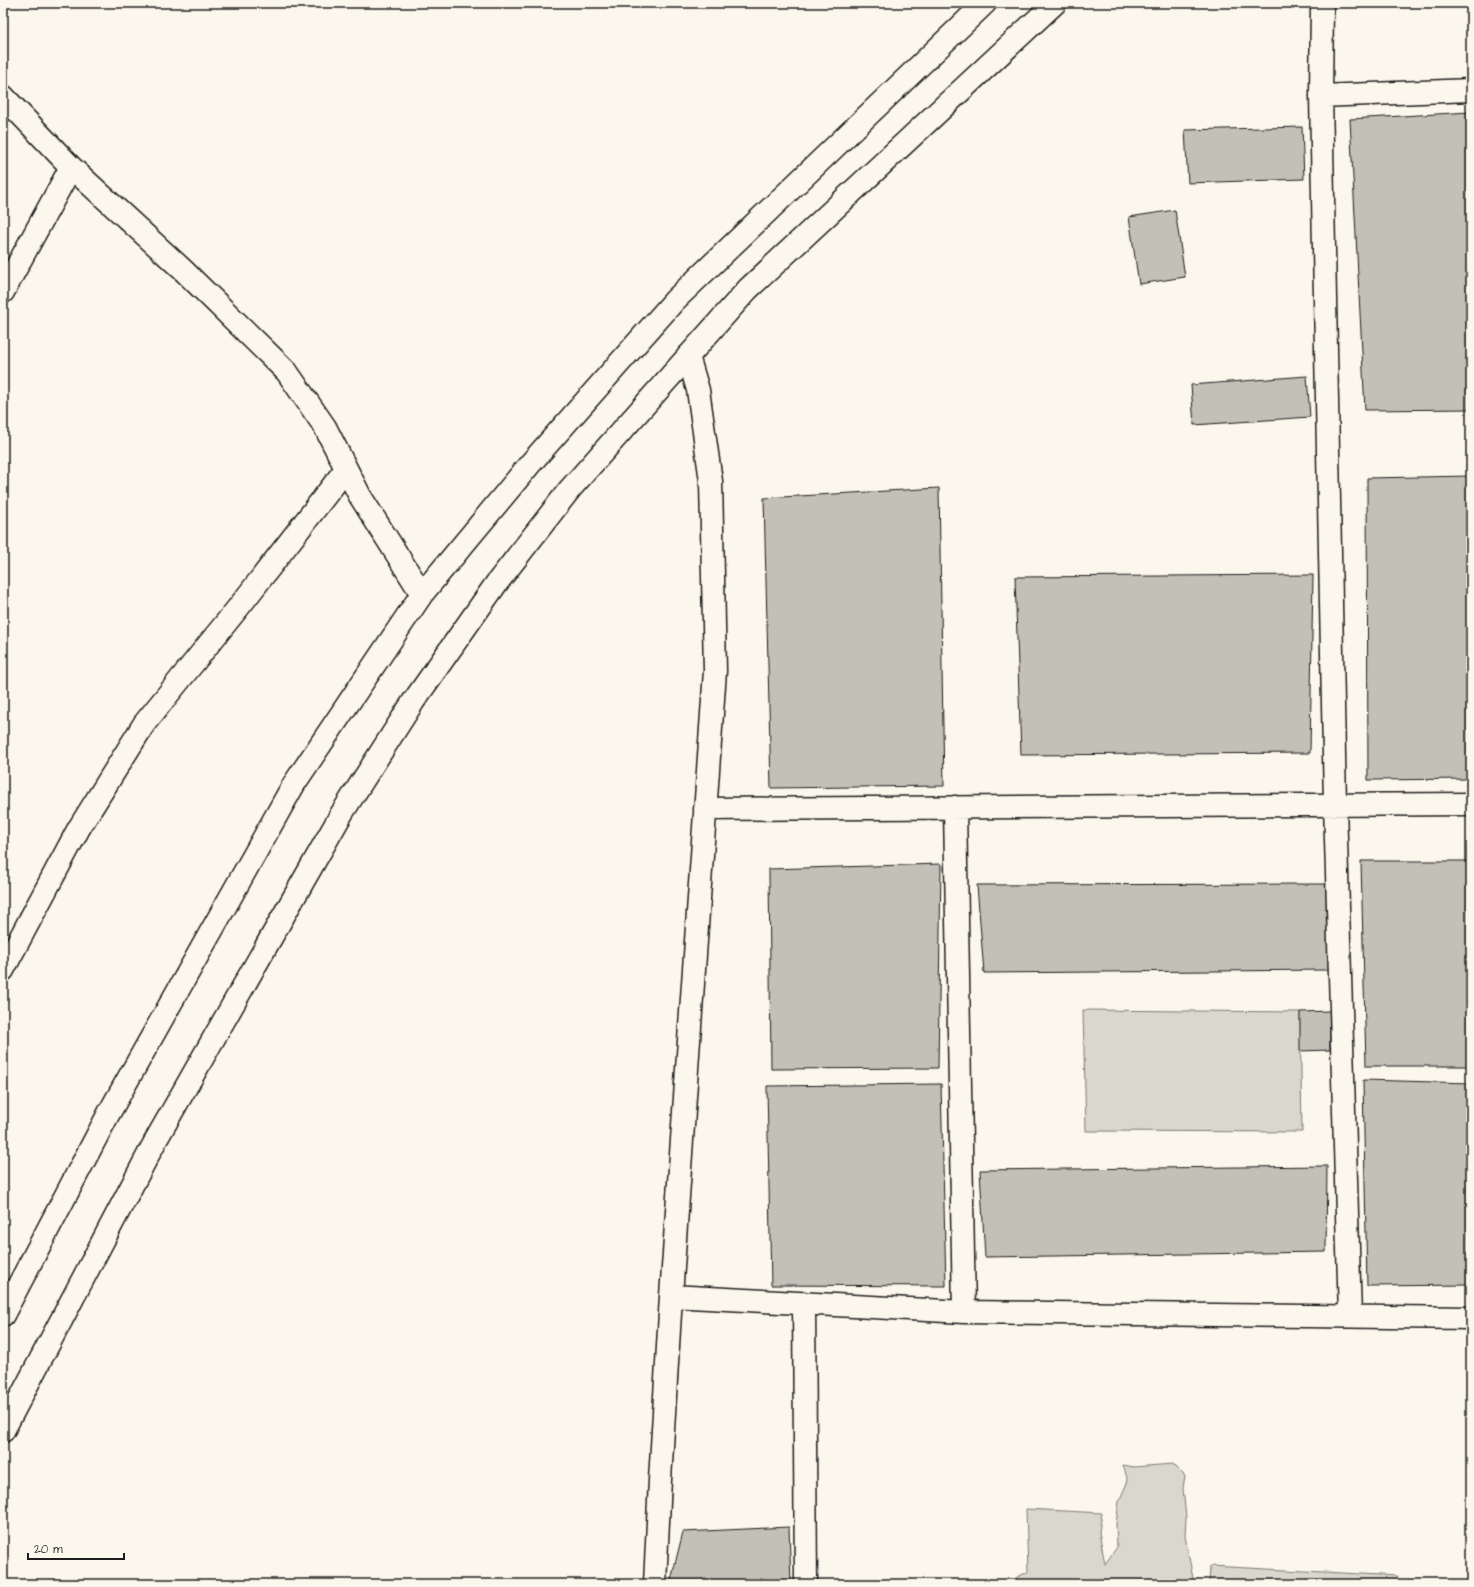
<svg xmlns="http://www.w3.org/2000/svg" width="1474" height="1587" font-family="'Architects Daughter',sans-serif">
<rect width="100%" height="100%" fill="#fbf7ec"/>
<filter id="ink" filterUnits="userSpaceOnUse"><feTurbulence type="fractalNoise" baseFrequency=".025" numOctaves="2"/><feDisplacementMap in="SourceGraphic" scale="8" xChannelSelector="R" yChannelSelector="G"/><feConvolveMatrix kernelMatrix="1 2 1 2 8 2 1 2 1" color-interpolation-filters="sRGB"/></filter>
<g filter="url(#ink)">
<path fill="#dad7ce" stroke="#7b7a75" d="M1083 1010 1300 1012 1302 1132 1086 1131Z
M1173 1464 1185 1476 1183 1488 1186 1518 1185 1536 1194 1584H1014L1017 1577 1028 1572 1026 1509 1102 1513 1099 1532 1105 1564 1117 1547 1116 1524 1119 1501 1128 1481 1123 1465 1134 1467Z
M1210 1566 1398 1576 1396 1584H1209Z"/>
<path fill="#c3c0b8" stroke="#1c1c1c" d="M1471 112V409L1365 410 1350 119Z
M1302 127 1304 179 1188 183 1185 130Z
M1175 210 1185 277 1139 284 1129 217Z
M1307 376 1310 417 1194 425 1191 385Z
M1471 476V779L1368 780 1367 478Z
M939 488 944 786 771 788 764 498Z
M1313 575 1310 753 1021 755 1015 577Z
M1361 861H1471V1066H1366Z
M941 864 938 1068 771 1069 769 869Z
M1327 884 1329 970 984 973 977 885Z
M1330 1011V1050L1300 1051V1012Z
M1363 1080 1471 1083V1285L1367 1286Z
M941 1084 946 1286 771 1285 767 1086Z
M1327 1166 1326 1252 985 1257 980 1170Z
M789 1527 791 1584H670L683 1532Z"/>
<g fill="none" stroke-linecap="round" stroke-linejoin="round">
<defs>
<path id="minor" d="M1322 3 1321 96 1335 805 1350 1316
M3 96 71 167 183 270 287 372 325 427 360 496 422 594
M1321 96 1471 90
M3 292 71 167
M955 807 964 1312
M705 809 1471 804
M3 970 79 828 144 724 242 603 346 469
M671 1296 964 1312 1471 1318
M804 1303 806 1584
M3 1315 109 1113 294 784 422 594 530 464 675 300 985 3
M3 1431 157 1138 342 813 413 702 496 584 570 489 748 289 1055 3
M655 1584 660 1480 671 1296 715 671 711 481 698 390 688 356"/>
</defs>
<use href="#minor" stroke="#1c1c1c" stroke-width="25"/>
<use href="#minor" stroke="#fbf7ec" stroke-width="22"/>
</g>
</g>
<rect width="1474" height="1587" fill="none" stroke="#fbf7ec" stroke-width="16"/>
<rect x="8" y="8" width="1458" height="1571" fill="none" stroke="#1c1c1c" stroke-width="1.5" filter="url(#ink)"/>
<path d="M28 1553v6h96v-6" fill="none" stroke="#1c1c1c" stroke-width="2"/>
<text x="34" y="1553" font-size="12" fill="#1c1c1c" stroke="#fbf7ec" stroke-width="3" paint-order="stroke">20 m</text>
</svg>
